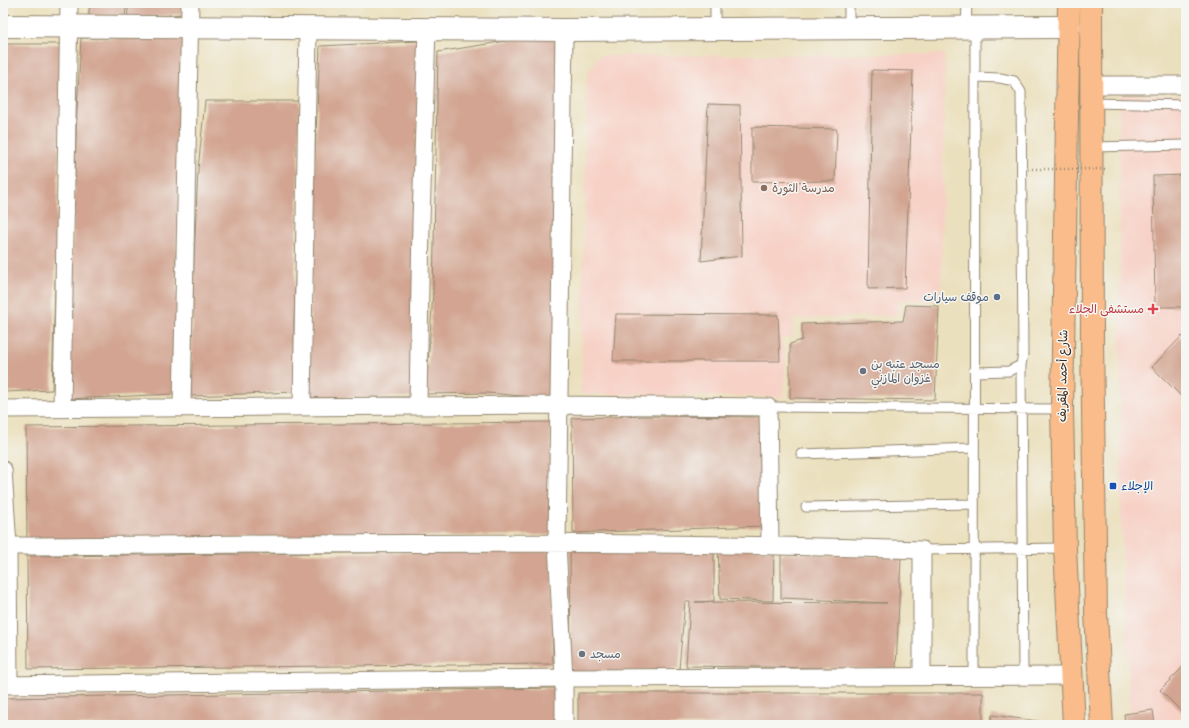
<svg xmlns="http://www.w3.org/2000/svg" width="1189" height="728" font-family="'Balsamiq Sans','Playpen Sans Arabic',sans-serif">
<rect width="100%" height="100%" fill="#f6f6f2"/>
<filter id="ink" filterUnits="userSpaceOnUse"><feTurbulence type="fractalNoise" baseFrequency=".025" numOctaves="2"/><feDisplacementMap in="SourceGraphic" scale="8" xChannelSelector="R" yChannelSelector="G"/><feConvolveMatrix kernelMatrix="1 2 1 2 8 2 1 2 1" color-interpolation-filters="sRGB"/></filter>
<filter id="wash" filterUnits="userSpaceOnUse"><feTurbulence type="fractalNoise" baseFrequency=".012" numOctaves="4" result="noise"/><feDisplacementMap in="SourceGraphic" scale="16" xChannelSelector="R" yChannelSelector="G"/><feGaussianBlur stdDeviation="0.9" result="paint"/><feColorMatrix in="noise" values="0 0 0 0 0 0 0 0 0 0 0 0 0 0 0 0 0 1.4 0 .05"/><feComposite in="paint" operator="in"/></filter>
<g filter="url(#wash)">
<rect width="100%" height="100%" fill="#ebe0bd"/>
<path fill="#f7d1c6" d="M945 54 941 301 899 300 897 315 793 319 792 338H781L786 358 783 397 581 394 587 75 599 56Z
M1119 95H1186V725H1131L1121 523Z"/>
<g id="blocks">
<path fill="#d2a491" d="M90 3H127L125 16 88 19Z
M129 3H182V14L127 19Z
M557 36 558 399 487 393 426 394 433 292 438 52 512 40Z
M81 38H184L176 258 178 321 174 394 68 399 77 110Z
M419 41 412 397 308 398 313 199 320 46Z
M3 44H62L52 390 3 392Z
M872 70 913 71 905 288 868 289Z
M205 101H300L294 324 295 392 191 396 194 257 198 170Z
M708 104 740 105 742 256 701 261Z
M752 127 837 129 835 181 752 182Z
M1186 175V307H1155L1153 176Z
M906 305 939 306 935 400 790 398V344L802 340V324L903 321Z
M616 314 778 315 780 361H613Z
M1182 336 1186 340V401L1152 367Z
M650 416 763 417V526L573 533 572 418Z
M551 422 552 535 27 541 26 427Z
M570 547 714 548V601L695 602 887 603 781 598V553L901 557 896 669 686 666 690 602H685L679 669 571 675Z
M718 548 774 550 773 601 720 599Z
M552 551 553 664 28 669 27 556Z
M1186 664V716L1160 690Z
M555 688 556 725H3V698Z
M578 693H983V725H578Z
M1153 710 1155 725H1125L1124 714Z
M992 715 1045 722 1044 725H990Z"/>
</g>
</g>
<g filter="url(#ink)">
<use href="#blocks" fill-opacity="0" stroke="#93856e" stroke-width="1"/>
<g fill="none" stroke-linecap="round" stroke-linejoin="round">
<defs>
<path id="service" d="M849 3V29
M966 28 967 3
M715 30V3
M1091 103 1186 105
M1091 147 1186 145
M1021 365 1023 676
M975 372 1009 371 1021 365 1023 354 1021 92 1014 81 1000 78 975 77
M768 407 1062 409
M801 454 974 448
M806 507 974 504
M922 550 1065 548
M974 677 975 28"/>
<path id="minor" d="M1090 85H1186
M182 406 190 3
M302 406 308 29
M418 406 421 221 427 28
M62 408 69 3
M3 409 558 405 768 407 770 545
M3 470 8 546 9 685
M8 546C313 544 618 539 922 550V677
M3 685 564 678 1071 676
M564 725V678L557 543 564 30"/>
<path id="tertiary" d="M3 26 564 30 1069 27"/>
<path id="trunk" d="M1069 3 1062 409 1065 548 1074 725
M1091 3 1092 340 1096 613 1102 725"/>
</defs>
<use href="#service" stroke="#93856e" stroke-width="11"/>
<use href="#minor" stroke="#93856e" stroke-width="19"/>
<use href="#tertiary" stroke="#93856e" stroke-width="24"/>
<use href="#trunk" stroke="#93856e" stroke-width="24"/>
<use href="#service" stroke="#fff" stroke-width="9"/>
<use href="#minor" stroke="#fff" stroke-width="17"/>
<use href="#tertiary" stroke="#fff" stroke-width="22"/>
<use href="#trunk" stroke="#f9bc8a" stroke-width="22"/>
<path stroke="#93856e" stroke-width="2.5" stroke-dasharray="1 3" stroke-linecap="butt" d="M1028 169H1105"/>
</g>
</g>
<circle fill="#8d6e63" stroke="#f6f6f2" stroke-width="1.5" cx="764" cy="188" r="4"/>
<circle fill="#5c6f8a" stroke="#f6f6f2" stroke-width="1.5" cx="997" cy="297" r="4"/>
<path fill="#e0444e" stroke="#f6f6f2" stroke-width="1.5" d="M1151 303h4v4h4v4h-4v4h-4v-4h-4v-4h4z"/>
<g fill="#6b7280" stroke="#f6f6f2" stroke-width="1.5">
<circle cx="863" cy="371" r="4"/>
<circle cx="582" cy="654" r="4"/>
</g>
<rect fill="#1a4fb4" stroke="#f6f6f2" stroke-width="1.5" x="1109" y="482" width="8" height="8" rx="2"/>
<g text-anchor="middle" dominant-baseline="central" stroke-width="3" stroke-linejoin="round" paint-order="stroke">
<g font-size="12" fill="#785e54" stroke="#f6f6f2" text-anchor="start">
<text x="772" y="188">مدرسة الثورة</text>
</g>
<g font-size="12" fill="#4e5e75" stroke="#f6f6f2" text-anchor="end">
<text x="989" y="297">موقف سيارات</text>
</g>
<g font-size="12" fill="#be3a42" stroke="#f6f6f2" text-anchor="end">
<text x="1144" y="309">مستشفى الجلاء</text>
</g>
<g font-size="12" fill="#5b616d" stroke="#f6f6f2" text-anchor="start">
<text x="871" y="364">مسجد عتبه بن<tspan x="871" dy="14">غزوان المازني</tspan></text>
<text x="590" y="654">مسجد</text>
</g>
<g font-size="12" fill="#3b2a1e" stroke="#f6f6f2">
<text transform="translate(1063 376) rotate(-89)">شارع أحمد المقريف</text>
</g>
<g font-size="12" fill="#164399" stroke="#f6f6f2" text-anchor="start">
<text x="1121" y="486">الإجلاء</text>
</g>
</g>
<rect width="1189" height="728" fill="none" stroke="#f6f6f2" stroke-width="16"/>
</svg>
